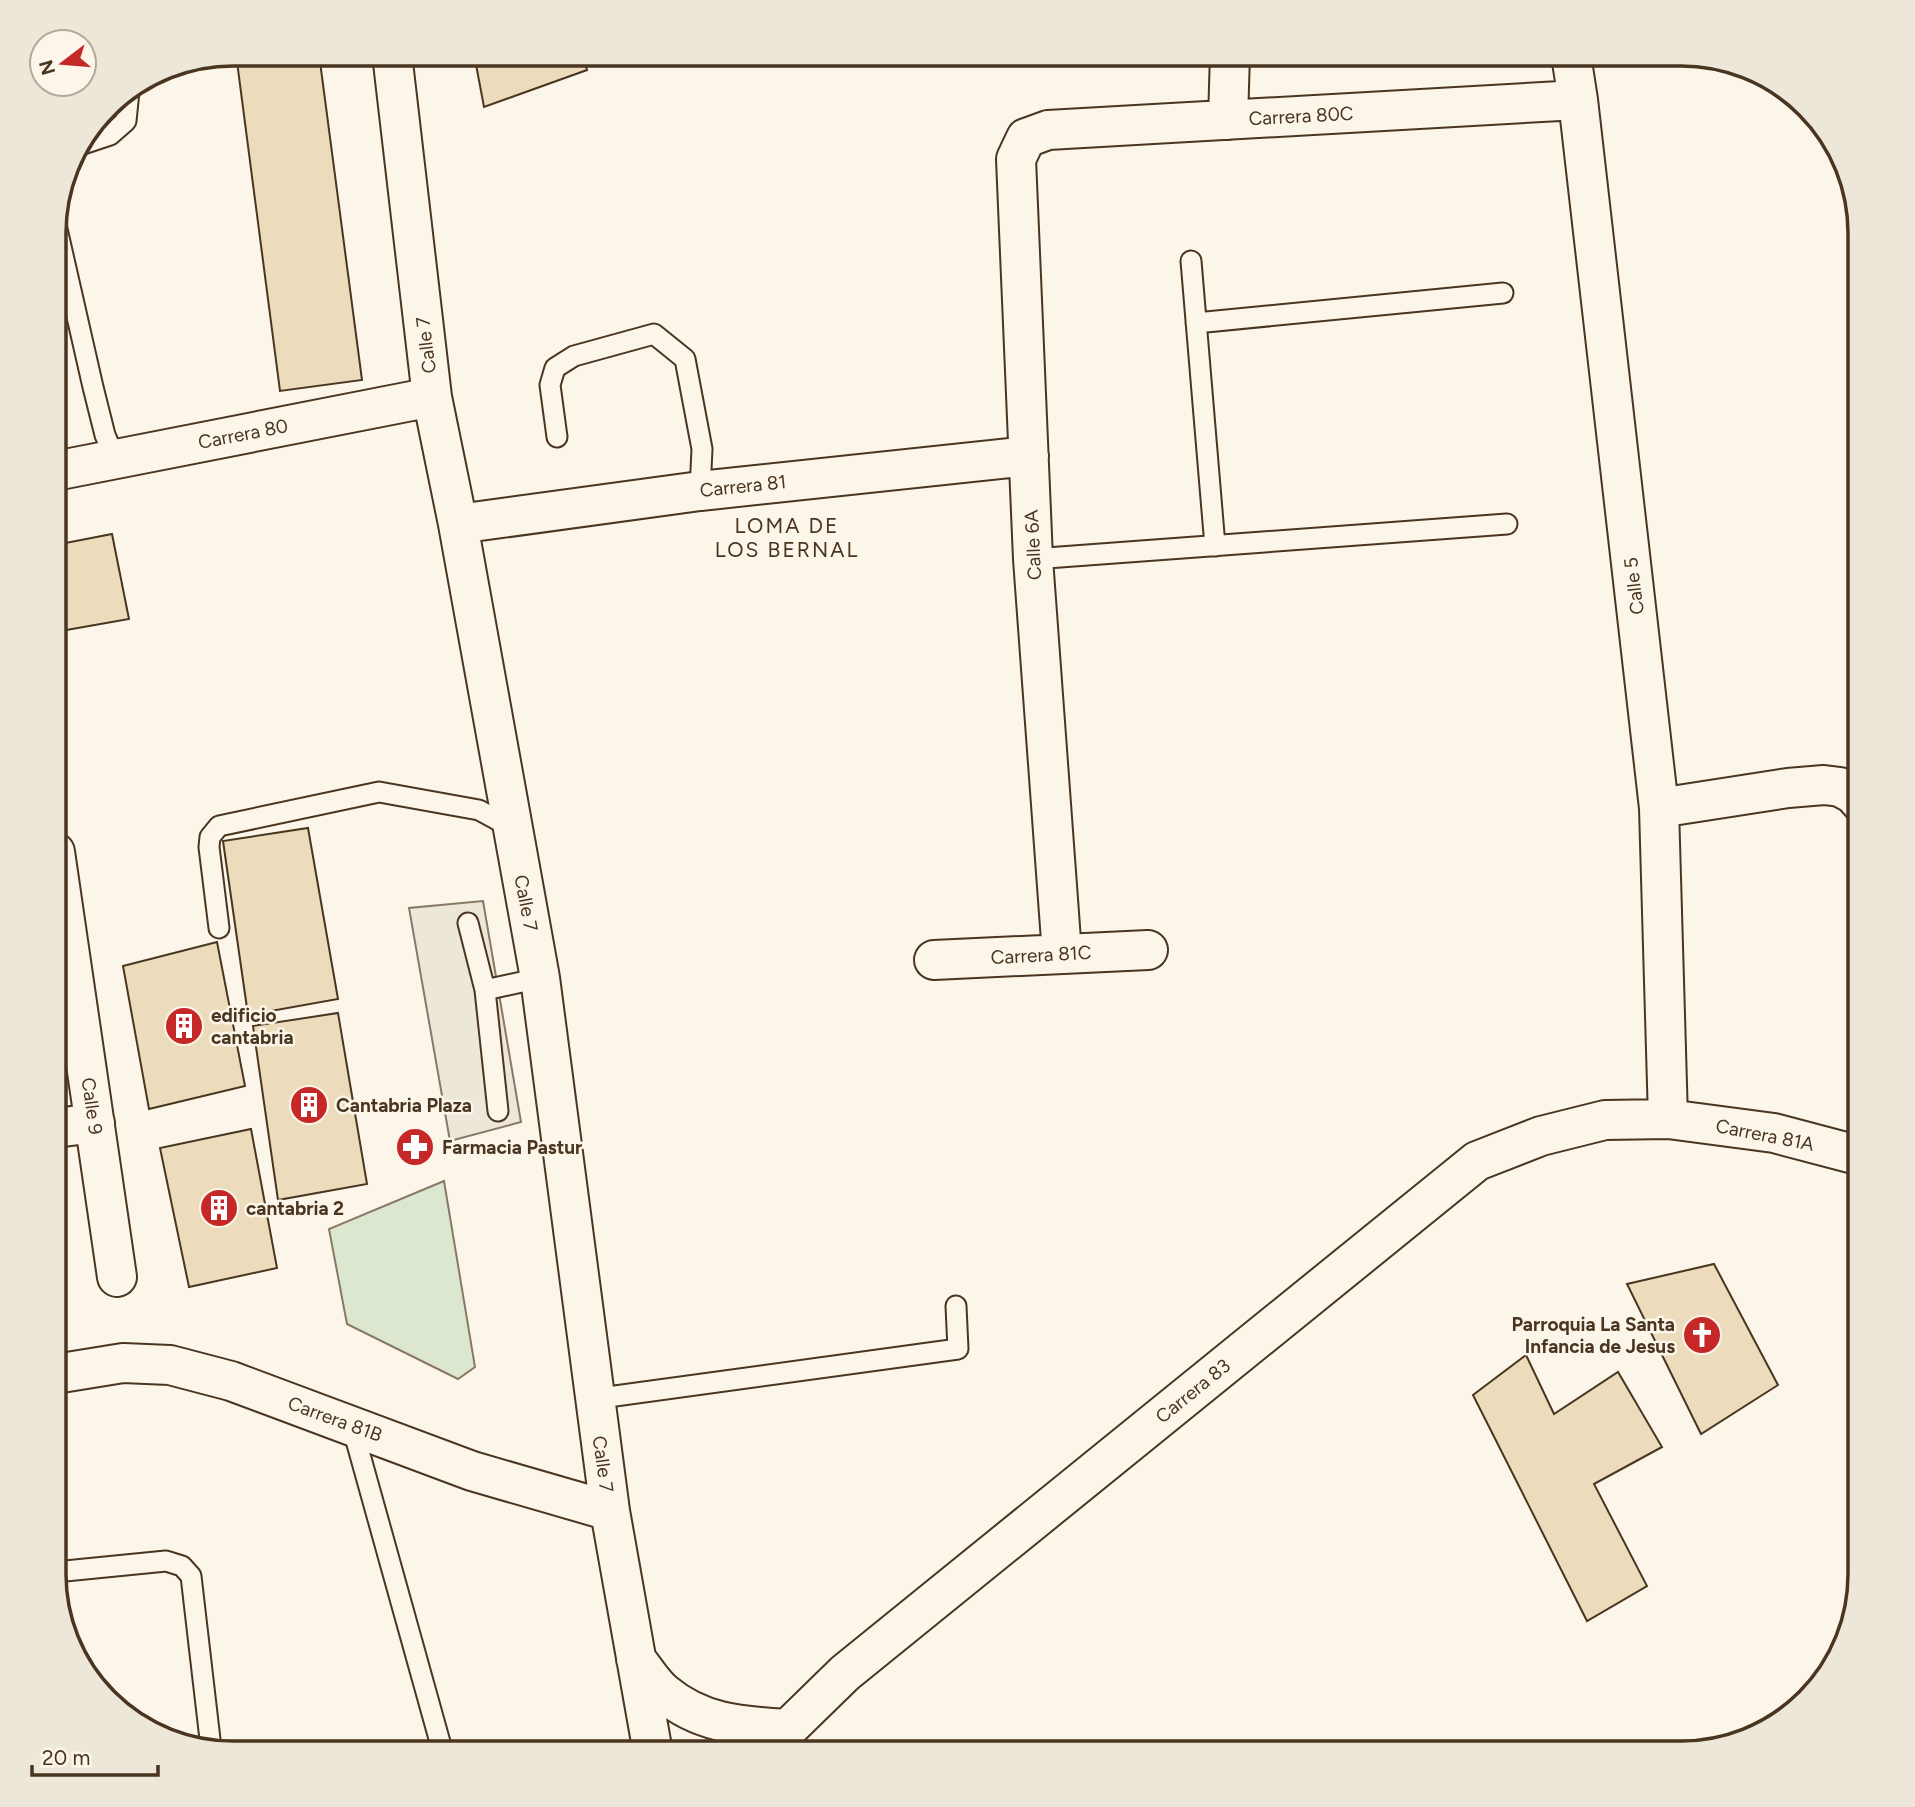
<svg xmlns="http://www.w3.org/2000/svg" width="1915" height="1807" font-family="Figtree,sans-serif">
<rect width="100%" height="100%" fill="#fbf6e9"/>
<path fill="#dce7d0" stroke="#887966" stroke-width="2" d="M444 1181 475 1367 458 1379 347 1324 329 1229Z"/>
<path fill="#ede7d9" stroke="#887966" stroke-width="2" d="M483 901 521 1122 450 1141 409 908Z"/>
<path fill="#ecdcbc" stroke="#4a3520" stroke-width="2" d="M236 54H319L362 380 280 391Z
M474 54H583L587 70 484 107Z
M112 534 129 619 55 632V545Z
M308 828 338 999 248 1015 223 841Z
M217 942 245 1086 149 1109 123 966Z
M338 1013 367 1184 278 1200 253 1026Z
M251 1129 277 1268 189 1287 160 1148Z
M1714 1264 1778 1385 1701 1434 1627 1284Z
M1526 1355 1554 1414 1618 1372 1662 1447 1594 1484 1647 1586 1587 1621 1473 1395Z"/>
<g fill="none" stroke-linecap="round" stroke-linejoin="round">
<defs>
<path id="service" d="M80 145 110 135 126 121 129 91
M55 220 93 387 105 435 115 458
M1191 261 1215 546
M1196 323 1503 293
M557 437 550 385 555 368 574 356 654 334 685 359 702 449 700 491
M1033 559 1507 524
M468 923 485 990 498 1111
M219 928 209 847 210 837 219 826 379 792 479 810 512 828
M485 990 540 978
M593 1399 958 1349 956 1306
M352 1426 443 1753
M55 1572 166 1561 182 1566 191 1576 211 1748"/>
<path id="minor" d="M392 54 432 397 458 524 540 978 610 1511 653 1753
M1571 55 1578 100 1659 808 1668 1119
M1228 120 1230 54
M55 471 432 397
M458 524 700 491 1029 456
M1659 808 1788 788 1824 785 1840 787 1853 794 1861 803
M55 852 117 1277
M1062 954 1033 559 1016 159 1026 138 1048 130 1578 100
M934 960 1148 950
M55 1128 95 1123
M55 1374 123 1363 170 1365 231 1381 472 1471 610 1511
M636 1659C645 1670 653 1684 664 1693 701 1724 741 1726 787 1729
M763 1753 845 1673 1477 1161 1541 1136 1605 1120 1668 1119 1774 1133 1861 1156"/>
</defs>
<use href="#service" stroke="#4a3520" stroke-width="23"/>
<use href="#minor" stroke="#4a3520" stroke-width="42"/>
<use href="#service" stroke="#fbf6e9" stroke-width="19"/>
<use href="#minor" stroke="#fbf6e9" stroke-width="38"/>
</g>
<defs>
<symbol id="building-disc" viewBox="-11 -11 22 22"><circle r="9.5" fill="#c62828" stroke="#fbf6e9"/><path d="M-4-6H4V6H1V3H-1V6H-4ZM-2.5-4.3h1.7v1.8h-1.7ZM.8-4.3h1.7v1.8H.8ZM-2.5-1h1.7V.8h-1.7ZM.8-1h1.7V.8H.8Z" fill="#fff"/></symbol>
<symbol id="pharmacy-disc" viewBox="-11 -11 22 22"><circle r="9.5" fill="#c62828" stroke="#fbf6e9"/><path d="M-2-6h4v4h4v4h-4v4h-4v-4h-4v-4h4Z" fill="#fff"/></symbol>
<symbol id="church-disc" viewBox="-11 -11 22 22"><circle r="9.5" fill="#c62828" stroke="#fbf6e9"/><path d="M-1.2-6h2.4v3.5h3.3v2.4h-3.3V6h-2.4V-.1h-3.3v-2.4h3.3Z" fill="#fff"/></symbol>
</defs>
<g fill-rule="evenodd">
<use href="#building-disc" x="162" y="1004" width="44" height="44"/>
<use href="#building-disc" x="287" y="1083" width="44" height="44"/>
<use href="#pharmacy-disc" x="393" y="1125" width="44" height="44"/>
<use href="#building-disc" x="197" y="1186" width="44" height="44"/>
<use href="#church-disc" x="1680" y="1313" width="44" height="44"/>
</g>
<g text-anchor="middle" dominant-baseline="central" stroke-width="5" stroke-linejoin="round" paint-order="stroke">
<g font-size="19" fill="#4a3520" stroke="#fbf6e9">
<text transform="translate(1301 116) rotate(-3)">Carrera 80C</text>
<text transform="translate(426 345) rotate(-97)">Calle 7</text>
<text transform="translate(243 434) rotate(-11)">Carrera 80</text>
<text transform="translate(743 486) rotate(-6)">Carrera 81</text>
<text transform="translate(1033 545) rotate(-93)">Calle 6A</text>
<text transform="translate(1634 586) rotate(-97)">Calle 5</text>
<text transform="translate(526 903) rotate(79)">Calle 7</text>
<text transform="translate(1041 955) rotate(-3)">Carrera 81C</text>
<text transform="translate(92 1106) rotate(82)">Calle 9</text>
<text transform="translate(1765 1135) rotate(11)">Carrera 81A</text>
<text transform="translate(1193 1391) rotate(-39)">Carrera 83</text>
<text transform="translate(335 1419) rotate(20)">Carrera 81B</text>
<text transform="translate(603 1464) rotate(82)">Calle 7</text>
</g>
<g font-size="19" font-weight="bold" fill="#4a3520" stroke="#fbf6e9" text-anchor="start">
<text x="211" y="1015">edificio<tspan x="211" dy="22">cantabria</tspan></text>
<text x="336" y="1105">Cantabria Plaza</text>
<text x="442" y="1147">Farmacia Pastur</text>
<text x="246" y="1208">cantabria 2</text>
<text x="1675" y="1324" text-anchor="end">Parroquia La Santa<tspan x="1675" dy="22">Infancia de Jesus</tspan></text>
</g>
<g font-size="21" letter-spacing="2" fill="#4a3520" stroke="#fbf6e9">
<text x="787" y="525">LOMA DE<tspan x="787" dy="24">LOS BERNAL</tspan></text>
</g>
</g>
<path d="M0 0H1915V1807H0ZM233 66H1681A167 167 0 0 1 1848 233V1574A167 167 0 0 1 1681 1741H233A167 167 0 0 1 66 1574V233A167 167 0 0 1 233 66Z" fill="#ede7d9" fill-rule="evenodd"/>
<path fill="none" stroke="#4a3520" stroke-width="3.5" d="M233 66H1681A167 167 0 0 1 1848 233V1574A167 167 0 0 1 1681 1741H233A167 167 0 0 1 66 1574V233A167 167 0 0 1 233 66Z"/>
<g transform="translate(63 63) rotate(254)"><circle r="33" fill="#fbf6e9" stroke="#b4a999" stroke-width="2"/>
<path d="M0-5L12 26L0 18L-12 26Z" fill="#c62828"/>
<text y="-10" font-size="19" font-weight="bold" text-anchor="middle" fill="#4a3520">N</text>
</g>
<path d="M32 1765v10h126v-10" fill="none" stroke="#4a3520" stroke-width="3.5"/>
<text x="42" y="1765" font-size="21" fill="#4a3520" stroke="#fbf6e9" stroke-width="5" paint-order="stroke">20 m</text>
</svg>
